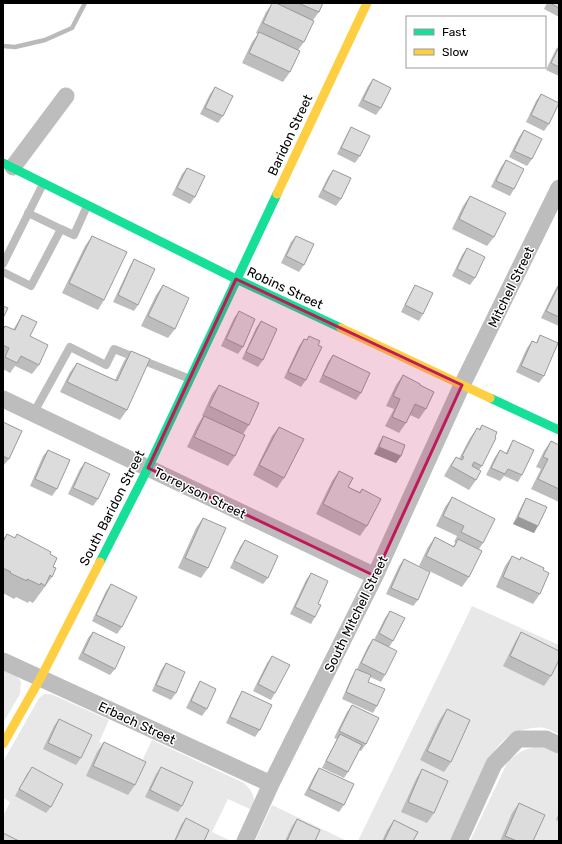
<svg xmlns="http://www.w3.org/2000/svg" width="562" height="844" font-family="Rubik,sans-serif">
<rect width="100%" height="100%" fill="#fff"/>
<path fill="#e8e8e8" d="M472 606 559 645V734C554 732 549 729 544 728 532 726 516 731 505 739 500 743 495 750 491 756L451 841H358Z
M3 669 16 675 21 682 20 694 3 723Z
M45 694H51L109 720 99 742 142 761 152 740 244 783C254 793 256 797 252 810L228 799 212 832 231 841H3V816L10 802 3 798V762L39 698Z
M536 747H547L559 752V841H470L508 761C518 753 523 749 536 747Z
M272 805 347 841H255Z"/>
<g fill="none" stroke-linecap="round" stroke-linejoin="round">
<path stroke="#bababa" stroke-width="4.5" d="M3 46 15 47 45 40 72 28 85 3"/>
<path stroke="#bdbdbd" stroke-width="8" d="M28 213 61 229
M3 264 43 184
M3 272 31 286 61 229 74 235 87 206
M33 414 70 347 106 365 114 349 190 379"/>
<path stroke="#bdbdbd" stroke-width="17" d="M13 167 66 96
M3 399 375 576
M3 661 271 784
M245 841 271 784 375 576 462 385 559 188
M459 841 494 764 518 739H546L559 745"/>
<path stroke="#16e098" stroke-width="9" d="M3 163 236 279 341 328
M490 398 559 430
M100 562 148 468 277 194"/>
<path stroke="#ffcf43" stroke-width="9" d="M277 194 367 3
M341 328 490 398
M3 744 40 679 100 562"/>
</g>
<path fill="#bdbdbd" d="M271 3H323L319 12 313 20 304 42 298 50 290 72 283 82 242 63 252 42 258 34 256 33 266 12 272 4Z
M547 3H559V17L544 9Z
M559 46V76L546 70 556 49Z
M373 79 381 108 376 115 358 106 368 86Z
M215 87 223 116 218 123 200 114 210 94Z
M541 94 549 124 544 131 526 122 536 101Z
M351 127 360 156 355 163 337 154 347 134Z
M524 130 532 159 527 166 509 157 519 137Z
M506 160 514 189 510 196 491 187 501 167Z
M187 168 195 197 190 204 172 195 182 174Z
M333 170 341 199 336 206 318 197 328 177Z
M470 196 494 237 487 246 452 229 463 206Z
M92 236 104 300 98 310 62 293 85 246Z
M296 236 304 265 299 272 281 263 291 242Z
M467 248 475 278 470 285 452 276 462 255Z
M134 259 138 305 134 311 113 302 130 266Z
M559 284V326L541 318 556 288Z
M163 285 175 329 168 338 141 326 156 295Z
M415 285 423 314 419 321 401 312 411 292Z
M239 311 243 347 238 354 221 346 234 318Z
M22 315 30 336 39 365 32 374 15 366 10 373 3 369V328L5 326 13 330Z
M261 321 263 360 258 367 242 359 256 328Z
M540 335 544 376 539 383 516 372 527 348 532 341 536 343Z
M309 336 306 380 301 387 284 378 299 346 304 339 306 340Z
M131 351 127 410 120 420 60 392 70 372 77 363 115 380 124 361Z
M333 355 361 393 356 400 319 382 328 362Z
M403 375 420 385 426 409 419 419 410 415 406 423 399 433 385 426 394 409 386 406 396 385Z
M219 385 249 425 243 434 235 456 228 466 187 447 197 426 203 416H202L212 394Z
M3 422 9 459 4 465H3Z
M482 425V466L479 470 476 480 469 490 444 476 449 467 456 457 459 459 470 438 477 428 479 429Z
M279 427 284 478 277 488 253 475 272 436Z
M383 436 401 456 396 463 374 454 379 443Z
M513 440 522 475 518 482 504 476 500 481 486 475 495 457 500 450 506 453 509 447Z
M551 441 559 445V502L531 489 541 469 536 467 544 451Z
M48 450 57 489 52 496 30 486 43 456Z
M85 462 98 499 93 506 68 494 80 469Z
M339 471 348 487 360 492 362 489 367 526 360 536 316 514 332 481Z
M452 497 483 543 479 549 469 577 462 587 419 566 428 547 435 537 453 546 456 543 454 542 457 536 436 526 445 507Z
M526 498 534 533 513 524 522 505Z
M203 518 208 568 201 578 178 568 196 528Z
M7 534 15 538 17 534 50 554 53 567 52 577 33 603 29 601 28 603 16 597 14 599 3 593V539Z
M245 540 268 578 263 584 230 568 240 547Z
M512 556 519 559 521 557 543 570 540 594 533 604 496 587 505 566Z
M404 559 418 600 413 606 386 594 399 566Z
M311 573 318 604 315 617 311 624 290 614 306 580Z
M111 584 122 627 117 634 92 621 106 591Z
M390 611 393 641 389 647 385 675 381 682 370 677 368 682 377 706 373 713 342 699 352 676 357 669 368 646 373 639 374 640 385 618Z
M93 632 115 669 110 675 78 659 88 638Z
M521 632 551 676 544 686 503 666 515 642Z
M272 656 275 693 271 700 253 691 267 663Z
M166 663 176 693 171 700 152 691 161 670Z
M200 681 207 709 202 716 186 708 196 688Z
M242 691 260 730 255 737 226 723 238 698Z
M352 705 366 744 361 751 359 750 348 772 344 778 322 768 337 739 334 738 347 712Z
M447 709 451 762 444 772 420 760 440 719Z
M59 719 81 758 76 765 43 749 54 726Z
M104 742 135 785 128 795 86 776 97 752Z
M32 767 51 807 46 813 15 796 27 774Z
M161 767 182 806 178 812 145 797 156 774Z
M319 768 344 805 339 812 304 795 315 774Z
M422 769 434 813 427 823 401 812 416 779Z
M519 803 533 841H500L512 813Z
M559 812V821L556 820Z
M186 818 204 841H174L181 825Z
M297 819 315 841H285L292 826Z
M394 820 413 841H382L387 830Z"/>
<path fill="#9a9a9a" d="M379 447 401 456 396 463 374 454Z
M518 517 538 526 534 533 513 524Z"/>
<path fill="#dcdcdc" stroke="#9a9a9a" d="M272 3H276L314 21 304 42 263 23Z
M298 3H323L319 12Z
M550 3H559V8Z
M259 32 300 51 290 72 249 53Z
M559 47V67L551 63Z
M373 79 391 88 381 108 363 100Z
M215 87 233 96 223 116 205 108Z
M541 94 559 103 549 124 531 115Z
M351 127 370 136 360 156 341 148Z
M524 130 542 139 532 159 514 151Z
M506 160 524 169 514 189 496 181Z
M187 168 205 176 195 197 177 188Z
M333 170 351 178 341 199 323 190Z
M470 196 506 213 494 237 459 219Z
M92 236 127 252 104 300 69 283Z
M296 236 314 244 304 265 286 256Z
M467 248 485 257 475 278 457 269Z
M134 259 155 269 138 305 118 295Z
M163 285 189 298 175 329 148 316Z
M415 285 433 293 423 314 405 305Z
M559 285V317L546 311Z
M3 306 8 308 3 318Z
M239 311 255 319 243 347 226 339Z
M22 315 37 322 30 336 48 345 39 365 21 356 17 363 5 357 9 348 3 345V330L5 326 15 330Z
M261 321 277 329 263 360 246 352Z
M540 335 558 343 544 376 521 366 532 341 537 343Z
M309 336 320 341 318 345 322 347 306 380 288 372 304 339 307 340Z
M131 351 150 359 127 410 67 382 77 363 117 381Z
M333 355 370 373 361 393 323 375Z
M403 375 420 384V385L434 392 426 409 415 404 406 423 392 417 400 399 393 396Z
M219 385 259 403 249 425 209 406Z
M204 416 245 435 235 456 194 437Z
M3 422 22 431 9 459 3 456Z
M482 425 497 432 495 437 496 438 482 466 474 462 472 466 481 471 476 480 451 466 456 457 462 460 464 457 462 456 477 428 480 430Z
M279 427 304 439 284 478 259 465Z
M383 436 405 445 401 456 379 447Z
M513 440 534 450 522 475 508 469 505 474 491 468 500 450 507 454Z
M551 441 559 445V489L538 479 548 459 543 457Z
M48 450 70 460 57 489 35 479Z
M85 462 110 474 98 499 73 488Z
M339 471 353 478 348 487 360 493 362 489 381 499 367 526 323 504Z
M452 497 495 519 483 543 461 532 464 526 443 516Z
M526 498 547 507 538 526 518 517Z
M203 518 226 528 208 568 185 558Z
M7 534 15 538 17 534 51 552 50 554 57 558 53 567 56 568 52 577 50 575 45 586 41 583 40 585 27 579V581L10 573 11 572 3 568V542Z
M435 537 454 547 458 539 482 551 469 577 426 556Z
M245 540 278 556 268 578 234 561Z
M512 556 520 560 521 557 544 568 543 570 549 573 540 594 503 577Z
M404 559 430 572 418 600 391 588Z
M311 573 328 581 318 604 321 605 315 617 295 607Z
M111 584 137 597 122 627 96 615Z
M390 611 405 618 393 641 379 633Z
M93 632 125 647 115 669 83 653Z
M521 632 559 651V660L551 676 510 656Z
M373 639 397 651 385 675 361 663Z
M272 656 290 665 275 693 258 684Z
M166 663 185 672 176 693 156 685Z
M356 669 371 675 368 682 385 689 377 706 346 692Z
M200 681 216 689 207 709 191 701Z
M242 691 272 705 260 730 230 717Z
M352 705 379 718 366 744 339 731Z
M447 709 470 720 451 762 427 751Z
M59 719 92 735 81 758 48 743Z
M340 734 362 745 348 772 326 761Z
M104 742 146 762 135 785 93 766Z
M32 767 63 784 51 807 19 789Z
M161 767 193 782 182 806 150 790Z
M319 768 354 784 344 805 309 789Z
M422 769 448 781 434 813 408 802Z
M519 803 545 815 533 841H517L505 836Z
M186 818 209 830 204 841H175Z
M297 819 320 830 315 841H287Z
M394 820 418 832 413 841H384Z
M3 833 19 841H3Z"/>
<path fill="#c2185b" fill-opacity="0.2" stroke="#c2185b" stroke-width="3" stroke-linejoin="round" d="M236 279 462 385 375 576 148 468Z"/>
<g text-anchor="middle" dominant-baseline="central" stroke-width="3" stroke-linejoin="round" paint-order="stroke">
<g font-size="13" fill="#000" stroke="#fff">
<text transform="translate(290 135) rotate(-65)">Baridon Street</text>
<text transform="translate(511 287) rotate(-64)">Mitchell Street</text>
<text transform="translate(285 288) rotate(25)">Robins Street</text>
<text transform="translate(200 493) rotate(26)">Torreyson Street</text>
<text transform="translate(112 508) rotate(-63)">South Baridon Street</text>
<text transform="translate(356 614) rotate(-64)">South Mitchell Street</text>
<text transform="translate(137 723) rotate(25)">Erbach Street</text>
</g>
</g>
<rect width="562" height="844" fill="none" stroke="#000000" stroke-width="8"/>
<rect x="406" y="16" width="140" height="52" fill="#ffffff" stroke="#999999"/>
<rect x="414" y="29" width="20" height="6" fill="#16e098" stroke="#999999"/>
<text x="442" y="36" font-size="12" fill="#000000">Fast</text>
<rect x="414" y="49" width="20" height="6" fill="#ffcf43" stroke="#999999"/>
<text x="442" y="56" font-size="12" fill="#000000">Slow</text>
</svg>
